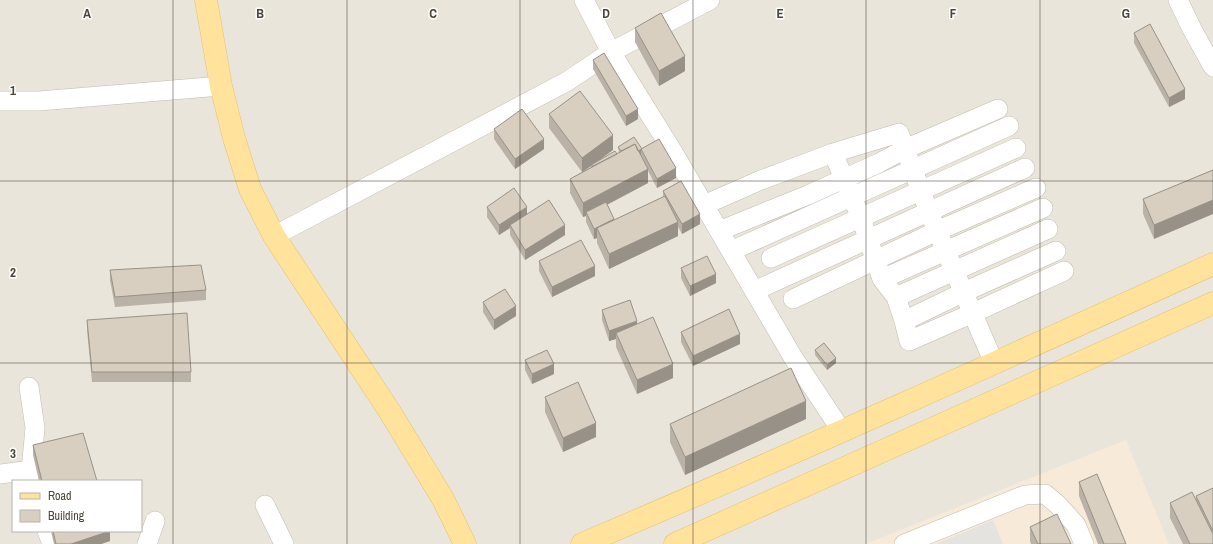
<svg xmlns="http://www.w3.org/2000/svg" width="1213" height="544" font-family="'Archivo Narrow',sans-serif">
<rect width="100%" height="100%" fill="#f6f3ec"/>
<path fill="#eae5da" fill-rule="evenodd" d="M0 0H1213V544H0ZM13 481H141V531H13Z"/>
<path fill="#f7ead8" d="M1126 440 1169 544H865Z"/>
<path fill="#e5e3e0" d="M993 520 1003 544H936Z"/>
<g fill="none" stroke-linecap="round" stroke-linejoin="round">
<defs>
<path id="minor" d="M584 0 611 52 673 152 794 359 841 430
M1178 0 1192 29 1213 67
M0 101H39L221 86
M833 153 861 218 882 279 896 297 904 321 909 341 973 313 1064 271
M704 205 761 180 833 153 899 133 929 212 994 363
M719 231 808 195 879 163 905 149 998 109
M274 236 566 82 611 52 710 0
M731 251 1009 126
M771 258 1016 148
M882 279 1043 208
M754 291 1025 168
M896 297 1048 229
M793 299 937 231 1036 188
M904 321 964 292 1056 251
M29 387 35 428 31 470 32 481
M0 474 31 470
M265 505 284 544
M47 531 52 544
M147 544 155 521
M904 544 1025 495 1045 494 1058 505 1076 525 1084 544"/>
<path id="major" d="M206 0 221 86 234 138 250 189 274 236 390 412 443 499 465 544
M582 544C794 454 1004 359 1213 264
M675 544 1213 303"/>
</defs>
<use href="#minor" stroke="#c2bbae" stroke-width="20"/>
<use href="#major" stroke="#e6c16a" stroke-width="23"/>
<use href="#minor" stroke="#fff" stroke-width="19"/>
<use href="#major" stroke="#ffe39c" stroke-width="22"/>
</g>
<path fill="#bab2a6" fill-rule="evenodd" d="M635 28 685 71 659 86 635 42Z
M1134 33 1185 99 1169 107 1134 43Z
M593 60 638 119 626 126 593 69Z
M549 114 613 150 598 161 619 153 618 147 642 149 676 178 657 188 648 171V183L607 205 614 220 663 197V191L700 224 682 234 678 227V236L609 269 597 243V238L594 239 586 222V216L583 217 570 193V179L582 172 549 128ZM591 166V167L583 171Z
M494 129 544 149 515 169 494 139Z
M1213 170 1154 239 1143 214V199Z
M487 207 527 214 565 235 525 260 510 235V228L499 235 487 217Z
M539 261 595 276 552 297 539 271Z
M681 268 716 283 690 296 681 278Z
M110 270 206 290V300L115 307 110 280Z
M483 302 516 316 494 330 483 312Z
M602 310 637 324 673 378 637 394 616 347V339L609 341 602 320Z
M87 320 191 372V382H92L87 330Z
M681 332 740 344 693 366 681 342Z
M815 350 836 363 827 370 815 355Z
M525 360 554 374 532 384 525 370Z
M545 397 596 437 563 452 545 412Z
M806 419 685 475 670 442V424Z
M33 445 97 481H39L33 455Z
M1079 482 1126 544H1098L1079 496Z
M1213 488V544H1183L1170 518V503L1196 500V496Z
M1030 527 1071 544H1031L1030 541Z
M51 531H110V541L101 544H54Z"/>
<path fill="#979187" d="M685 56V71L659 86V71Z
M1185 89V99L1169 107V98Z
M638 109V119L626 126V116Z
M613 135V150L592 165H591V166L582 172V158Z
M544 139V149L515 169V159Z
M641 149V154L626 164V158L642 149Z
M676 168V178L657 188V179Z
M648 169V183L587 215 586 212V216L583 217V203Z
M1213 200V214L1154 239V225Z
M527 207V217L510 225V228L499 235V225Z
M700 214V224L682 234V224Z
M614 219V229L597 228V238L594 239V229Z
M678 222V236L609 269V254Z
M565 225V235L525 260V250Z
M595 266V276L552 297V287Z
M716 274V283L690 296V286Z
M516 306V316L494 330V320Z
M637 321V331L616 333V339L609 341V331Z
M740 334V344L693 366V356Z
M836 358V363L827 370V365Z
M554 364V374L532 384V374Z
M673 364V378L637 394V380Z
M806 401V419L685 475V457Z
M596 423V437L563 452V438Z
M110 531V541L101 544H71Z"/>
<path fill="#d8cfc1" stroke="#979187" d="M661 13 685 56 659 71 635 28Z
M1150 24 1185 89 1169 98 1134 33Z
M604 53 638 109 626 116 593 60Z
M580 91 613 135 582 158 549 114Z
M522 109 544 139 515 159 494 129Z
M634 137 642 149 638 151 635 144 621 151 618 147Z
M659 139 676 168 657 179 641 149Z
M635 144 648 169 583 203 570 179Z
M615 151 617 154 593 166 591 165Z
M1213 170V200L1154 225 1143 199Z
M681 181 700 214 682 224 663 191Z
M514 188 527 207 499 225 487 207Z
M665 196 678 222 609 254 597 228Z
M549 200 565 225 525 250 510 225Z
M606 202 614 219 594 229 586 212Z
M581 240 595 266 552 287 539 261Z
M707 256 716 274 690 286 681 268Z
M201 265 206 290 115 297 110 270Z
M505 289 516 306 494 320 483 302Z
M630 300 637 321 609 331 602 310Z
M729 309 740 334 693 356 681 332Z
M187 313 191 372H92L87 320Z
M653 317 673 364 637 380 616 333Z
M824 343 836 358 827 365 815 350Z
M547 350 554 364 532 374 525 360Z
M791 368 806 401 685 457 670 424Z
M578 382 596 423 563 438 545 397Z
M83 433 97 481H42L33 445Z
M1097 474 1126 544H1104L1079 482Z
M1213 488V531L1196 496Z
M1192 492 1213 534V544H1190L1170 503Z
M1057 514 1071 544H1038L1030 527Z
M53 531H110L71 544H56Z"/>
<path fill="none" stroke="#4b4439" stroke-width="1" stroke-opacity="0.55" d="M173 0V544M347 0V544M520 0V544M693 0V544M866 0V544M1040 0V544M0 181H1213M0 363H1213"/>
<g font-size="13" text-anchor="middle" font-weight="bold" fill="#4b4439" stroke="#fff" stroke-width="3" stroke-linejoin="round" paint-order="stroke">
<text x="87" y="18">A</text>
<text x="260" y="18">B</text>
<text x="433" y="18">C</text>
<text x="606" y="18">D</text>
<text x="780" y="18">E</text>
<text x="953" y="18">F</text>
<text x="1126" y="18">G</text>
<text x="13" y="95">1</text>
<text x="13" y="277">2</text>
<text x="13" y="458">3</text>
</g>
<rect x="12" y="480" width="130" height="52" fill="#ffffff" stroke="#b7b4b0"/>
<rect x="20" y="493" width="20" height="6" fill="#ffe39c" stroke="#b7b4b0"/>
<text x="48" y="500" font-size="12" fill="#4b4439">Road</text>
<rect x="20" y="510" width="20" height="12" fill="#d8cfc1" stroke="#b7b4b0"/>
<text x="48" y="520" font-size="12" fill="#4b4439">Building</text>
</svg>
